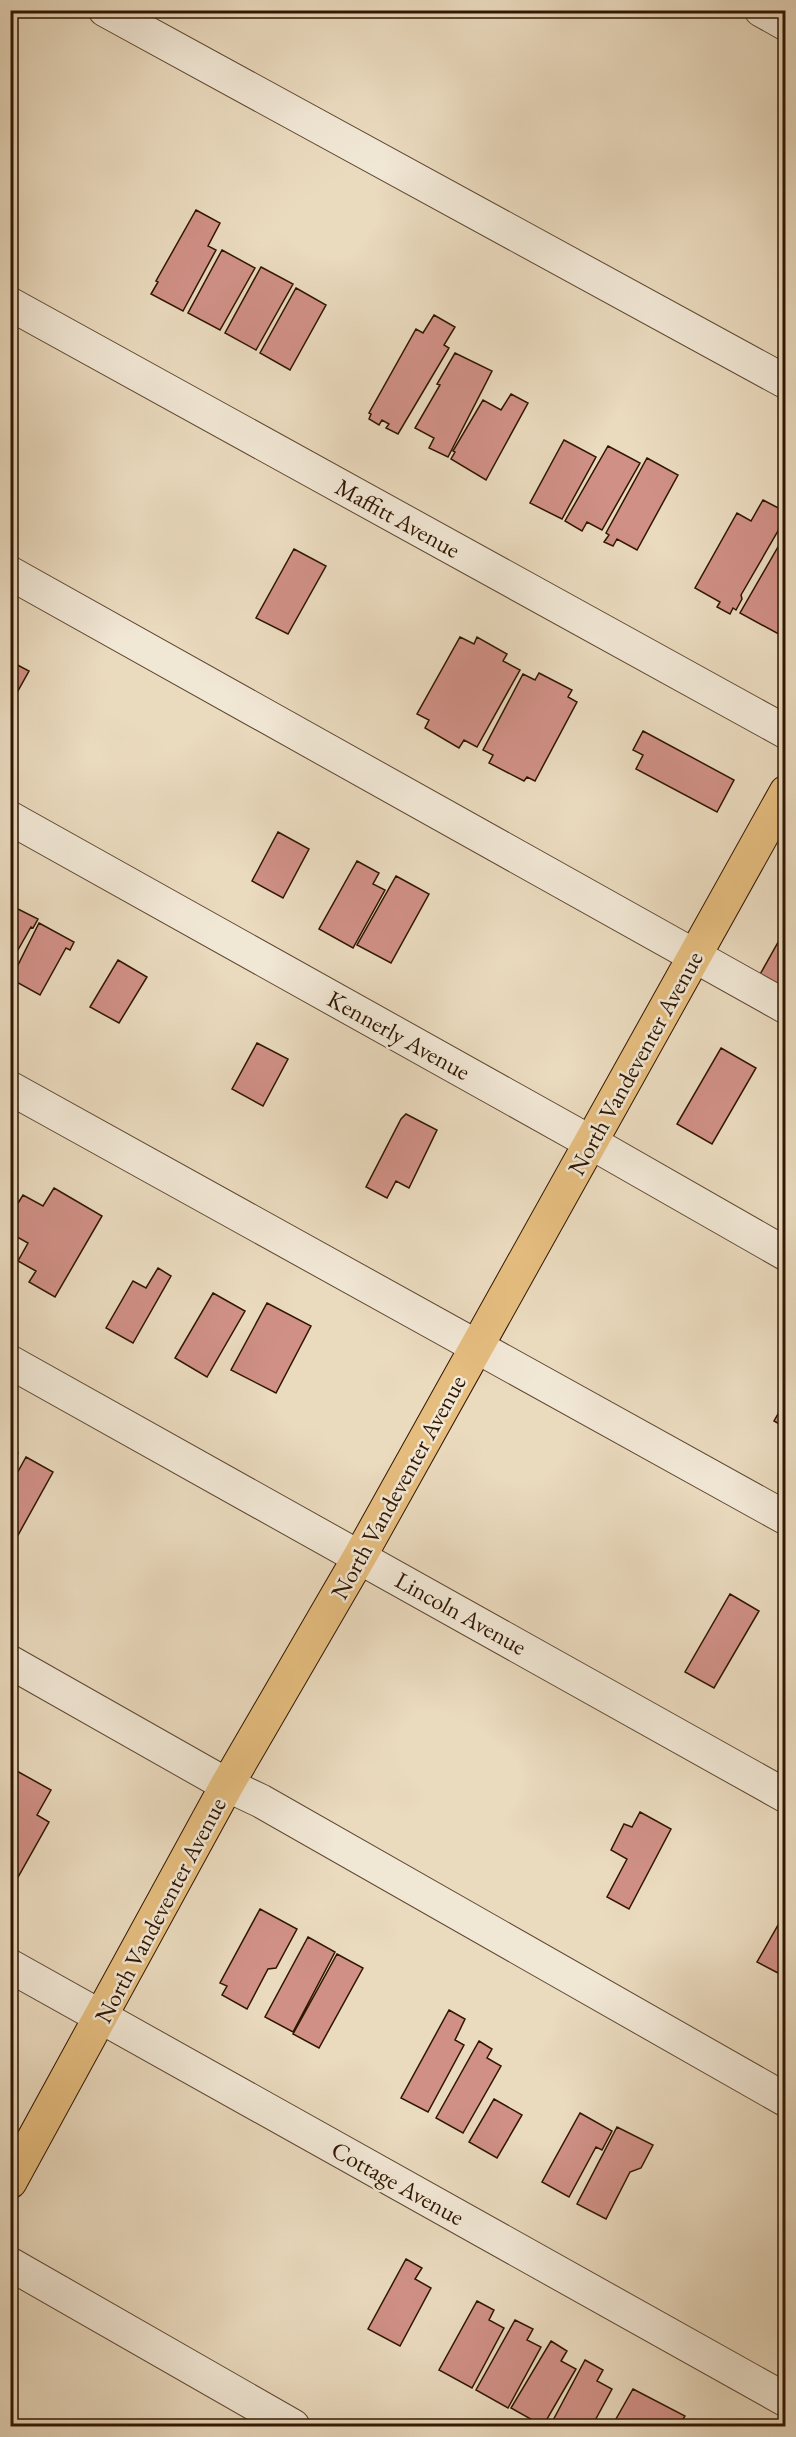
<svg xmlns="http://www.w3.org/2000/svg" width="796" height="2437" font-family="'EB Garamond',serif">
<rect width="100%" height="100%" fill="#eadabe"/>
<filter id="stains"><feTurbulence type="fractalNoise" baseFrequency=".00333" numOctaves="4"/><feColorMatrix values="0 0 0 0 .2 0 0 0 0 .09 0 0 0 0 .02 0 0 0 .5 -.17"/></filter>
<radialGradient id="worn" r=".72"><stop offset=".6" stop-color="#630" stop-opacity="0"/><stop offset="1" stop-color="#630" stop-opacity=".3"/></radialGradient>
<path fill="#d09086" stroke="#301601" stroke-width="1.5" d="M196 210 220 223 208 246 216 250 183 311 151 294 158 282 156 281Z
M222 250 255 268 220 330 188 313Z
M261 267 293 284 256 350 225 333Z
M296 288 326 305 290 370 260 353Z
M434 315 455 327 444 345 449 348 398 434 386 428 389 424 382 420 379 425 369 419 371 414 369 413 416 329 423 333Z
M455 353 492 371 448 457 429 448 434 438 415 428 440 385 437 384Z
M511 394 528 403 486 480 451 459 455 452 453 451 483 400 501 410Z
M564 440 596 457 562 519 530 503Z
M608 446 640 463 602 530 587 522 582 531 565 521Z
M647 458 678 475 637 550 617 539 613 546 604 542 609 535 606 533Z
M763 500 786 512V517L741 595 742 599 736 610 733 608 730 614 717 607 720 602 695 588 737 513 751 521Z
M786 533V638L740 613Z
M294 549 326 566 288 634 256 618Z
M460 637 474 644 477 637 507 654 503 661 520 670 477 747 464 740 459 748 425 728 429 720 417 714Z
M10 661 29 671 10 705Z
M539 673 572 690 568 697 577 702 535 781 527 777 524 781 489 763 493 755 483 750 523 674 535 680Z
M643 731 734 780 717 812 636 769 643 755 633 750Z
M278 832 309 849 283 898 252 881Z
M357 861 379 873 373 884 385 890 353 948 319 929Z
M396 876 429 894 391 963 357 945Z
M10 905 38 919 33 928 31 927 10 964Z
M39 923 74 942 70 950 66 948 40 995 11 979Z
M786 928V993L758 978Z
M118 960 147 977 119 1023 90 1007Z
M257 1043 288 1059 263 1106 232 1089Z
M721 1048 756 1068 712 1144 677 1124Z
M406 1114 437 1130 409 1188 396 1181 387 1198 366 1187 401 1119Z
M54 1188 102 1216 55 1297 29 1282 36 1271 18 1261 28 1243 10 1233V1216L23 1195 43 1206Z
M158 1268 171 1276 133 1343 106 1328 133 1281 146 1288Z
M213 1293 245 1311 207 1377 175 1358Z
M267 1303 311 1326 276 1393 231 1370Z
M786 1400V1428L774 1421Z
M10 1449 18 1453 10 1466Z
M26 1457 53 1472 12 1546 10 1486Z
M730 1594 759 1611 714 1688 685 1672Z
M15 1770 51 1790 37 1815 49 1822 13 1886 10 1885V1778Z
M640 1812 671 1829 629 1909 607 1897 627 1859 611 1850 624 1824 632 1827Z
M260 1909 297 1929 276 1968 268 1969 247 2009 222 1995 227 1986 220 1983Z
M786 1911V1962L778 1973 757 1962Z
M308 1937 335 1952 293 2032 265 2017Z
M337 1954 363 1968 319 2048 293 2034Z
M449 2010 465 2019 455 2040 464 2045 428 2112 401 2098Z
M479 2041 492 2049 487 2058 501 2066 463 2133 436 2118Z
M494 2099 522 2115 497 2158 469 2142Z
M580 2113 612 2131 602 2150 596 2147 569 2197 542 2182Z
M617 2127 653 2145 641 2168 630 2172 606 2219 577 2204Z
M406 2259 422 2268 415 2279 431 2288 400 2346 368 2329Z
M477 2301 494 2310 489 2320 504 2328 472 2388 439 2370Z
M515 2320 533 2329 527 2340 541 2347 508 2408 476 2390Z
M551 2341 567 2351 561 2361 576 2369 543 2426 511 2408Z
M585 2360 603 2370 597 2381 612 2389 592 2426H550Z
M633 2389 685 2416 679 2426H612Z"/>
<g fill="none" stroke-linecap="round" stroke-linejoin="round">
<defs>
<path id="minor" d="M105 10 786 382
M761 10 786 24
M10 304 786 732
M10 573 786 1007
M10 818 590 1142 786 1254
M10 1088 786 1518
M10 1362 786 1796
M10 1662 227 1785 261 1801 786 2100
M10 1966 786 2400
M10 2264 293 2426"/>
<path id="major" d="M10 2182 227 1785 360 1556 786 792"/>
</defs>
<use href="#minor" stroke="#5e4730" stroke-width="35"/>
<use href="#major" stroke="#301601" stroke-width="35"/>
<use href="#minor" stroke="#f1e7d5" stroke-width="33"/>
<use href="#major" stroke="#e5bd7f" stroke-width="33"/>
</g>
<g text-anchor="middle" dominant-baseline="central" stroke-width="5" stroke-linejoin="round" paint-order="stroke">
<g font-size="24" fill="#301601" stroke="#f1e7d5">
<text transform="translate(398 518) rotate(29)">Maffitt Avenue</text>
<text transform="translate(399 1035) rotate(29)">Kennerly Avenue</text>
<text transform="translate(635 1063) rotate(-61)">North Vandeventer Avenue</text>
<text transform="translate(398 1487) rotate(-61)">North Vandeventer Avenue</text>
<text transform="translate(461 1613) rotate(29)">Lincoln Avenue</text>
<text transform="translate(160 1910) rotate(-62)">North Vandeventer Avenue</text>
<text transform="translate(398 2183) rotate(29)">Cottage Avenue</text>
</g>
</g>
<rect width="796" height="2437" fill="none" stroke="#eadabe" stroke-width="36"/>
<rect x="12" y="12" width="772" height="2413" fill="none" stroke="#301601" stroke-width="3"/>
<rect x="18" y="18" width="760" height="2401" fill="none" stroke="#301601" stroke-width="1.5"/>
<rect width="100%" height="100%" filter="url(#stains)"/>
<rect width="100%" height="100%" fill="url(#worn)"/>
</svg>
